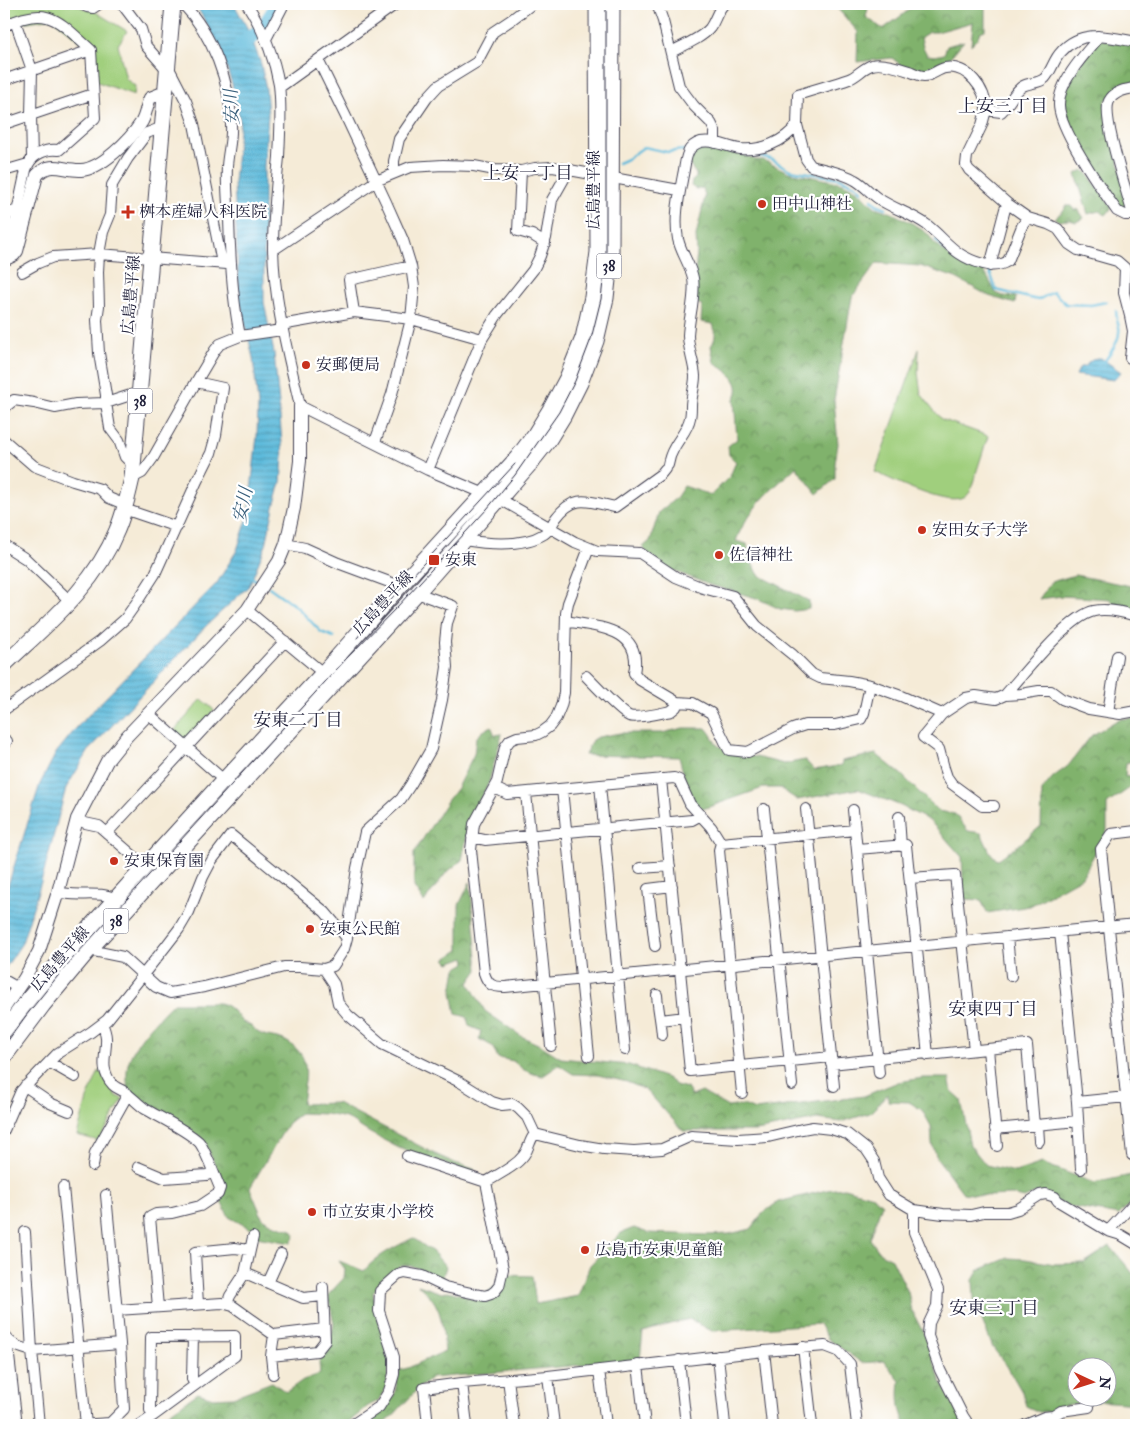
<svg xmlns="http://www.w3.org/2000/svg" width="1140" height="1429" font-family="'IM FELL Double Pica','Noto Serif JP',serif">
<defs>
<pattern id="forest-crowns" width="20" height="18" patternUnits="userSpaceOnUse" patternTransform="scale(1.25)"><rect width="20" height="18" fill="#80b26c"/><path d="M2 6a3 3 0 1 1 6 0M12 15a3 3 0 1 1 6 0" fill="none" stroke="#68905a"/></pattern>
<pattern id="water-rules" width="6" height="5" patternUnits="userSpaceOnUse" patternTransform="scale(1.25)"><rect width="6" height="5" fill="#5cbadb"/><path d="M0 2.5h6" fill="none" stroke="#4c97b3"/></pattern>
</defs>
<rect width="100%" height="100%" fill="#fff"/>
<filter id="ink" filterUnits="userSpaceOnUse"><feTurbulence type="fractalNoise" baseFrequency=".02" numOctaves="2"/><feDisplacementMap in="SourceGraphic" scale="10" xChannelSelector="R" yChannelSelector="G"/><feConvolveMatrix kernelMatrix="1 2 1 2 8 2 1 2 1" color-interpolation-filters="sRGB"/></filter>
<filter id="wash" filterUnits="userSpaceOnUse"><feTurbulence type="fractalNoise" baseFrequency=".0096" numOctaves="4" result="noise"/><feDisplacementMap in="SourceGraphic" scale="20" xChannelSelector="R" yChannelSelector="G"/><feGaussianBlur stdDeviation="1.12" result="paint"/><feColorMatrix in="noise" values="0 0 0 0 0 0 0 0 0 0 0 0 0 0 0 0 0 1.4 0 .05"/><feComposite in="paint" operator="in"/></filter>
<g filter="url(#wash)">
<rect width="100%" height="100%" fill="#f5ebd7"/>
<path fill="#a0cf7d" stroke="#61785c" d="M9 4H75L85 9 94 11 127 31 118 45 126 79 135 86 134 95 95 81 91 50 52 18 4 26V7Z
M919 349 918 373 921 394 941 419 988 436 970 492C968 494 967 496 964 498 946 507 893 480 875 472Z
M202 699 214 710 186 742 174 731Z
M99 1071 102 1073 116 1091 114 1095 123 1099 99 1141 77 1135 87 1099Z"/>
<path fill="url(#forest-crowns)" stroke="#516a54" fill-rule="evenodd" d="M807 4H869L866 17 883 29 901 16 916 4H985V30L980 32 977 39 971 45 973 22 937 32H929L921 37 923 47 927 55 935 56 944 54 947 46 964 41 946 62 944 68 937 72 908 71 892 58 857 62 858 32 837 8 815 10Z
M1098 39 1136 45V82L1125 85 1105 101 1129 208 1120 209 1113 200 1071 128 1066 111 1065 94 1072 76Z
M709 149 720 150 745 155 756 160H763L788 172 843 183 858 191 875 207 892 213 912 223 928 234 934 243 953 259 968 267 983 269 996 293 1003 296 1016 297 1015 304 989 296 956 278 920 266 877 263 852 297 834 400 838 444 835 463V479L817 494 796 467C772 489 747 510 736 541L747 544 750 560 759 575 809 601V609L795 611 780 609 756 598 707 584 667 568 645 551 643 547 650 541 659 512 676 498 684 486 711 495 730 476 736 462 729 455 728 446 737 439 734 399C745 382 726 371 714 362L711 346C716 339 716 333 713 324L701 322 702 306 695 301V272L697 253 696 236 705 196 703 188 696 189 691 186 692 181 696 178V174L689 164 692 152Z
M1083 170 1088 174 1112 208 1106 215 1099 211 1088 214 1076 174Z
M1066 206H1071L1075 211 1078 209 1084 218 1076 222 1070 220 1058 221 1055 218 1063 211Z
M1075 575 1136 587V610L1114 605 1110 599 1062 596 1039 599 1051 582Z
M1136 718V760L1126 763 1125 777 1134 776V785L1107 804V831L1082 877 1030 906 987 913 981 900 964 899 962 857 930 821 901 806 858 789 797 800 780 788H763L703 809 693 802 686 784 679 757 585 755 592 740 598 737 620 733H662L683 728H706L710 733 717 745 734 754 756 757 784 764 805 760 814 770 842 765V761L876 754 902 775 938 811 955 814 968 831 981 833 990 852 997 860 1021 843 1041 826 1042 790 1053 777 1068 766 1091 736 1119 719Z
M491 726 495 735 502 734 489 782 470 820 462 860 446 873 424 902 414 887V853L447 801 457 788 474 754 476 738 482 732Z
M470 882 478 970 469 983 485 1011 521 1036 542 1046 561 1058 629 1065 667 1078 676 1085 687 1088 692 1096 702 1092 728 1107 743 1105 755 1110 864 1096 898 1082 923 1078H949L952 1092 961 1100 970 1145 986 1165 1015 1172 1042 1163 1094 1183 1136 1174V1197L1119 1215 1071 1207 1037 1193 1024 1198 1012 1195 989 1196 963 1193 937 1158 932 1144 931 1126 922 1110 909 1102 888 1101V1094L870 1113 841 1122 817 1119 757 1131H683L646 1090 627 1082 598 1075 573 1074 559 1065 543 1076 534 1074 524 1070 513 1061 498 1058 492 1046 479 1039 481 1031 469 1026 467 1017 456 1014 452 992 456 969 466 963 465 957 449 963 445 959 459 950V905Z
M173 1003H219C230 1005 235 1013 242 1022 254 1025 252 1030 261 1034 268 1037 277 1037 284 1040 314 1056 305 1076 302 1104L337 1103 437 1155 455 1163 474 1169 475 1175 399 1148 370 1133 346 1118 326 1114 301 1113 288 1123 250 1188 263 1219 275 1225 292 1230 295 1235 291 1243 256 1237 253 1230 229 1217 221 1202 225 1193 217 1169 203 1139 128 1092C127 1083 126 1073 128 1064 135 1040 156 1021 173 1003Z
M844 1188 873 1196 882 1204 870 1239 880 1253 892 1259 908 1292 912 1311 923 1332 941 1382 965 1425H906C899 1411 898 1396 900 1381L884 1361 862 1363 828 1339 819 1324 712 1331 689 1319 643 1332 640 1360 431 1378 414 1393 388 1421 380 1425H361L379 1415 394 1395 400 1370 408 1368 445 1351C443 1337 443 1319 437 1307 433 1298 425 1291 418 1285L442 1293 448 1291 478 1299 504 1280 508 1275 532 1276 536 1304 578 1296 590 1265 621 1233 634 1228 648 1233 707 1235 729 1234 751 1229 763 1213 778 1202 827 1190Z
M413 1238 433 1252 446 1267 442 1279 412 1266H401L388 1277 380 1282 373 1293 375 1303 390 1362 386 1388 378 1401 368 1406 354 1418 342 1425H158L159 1420 198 1393 213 1398 233 1397 272 1382 286 1392 303 1380 320 1374 319 1362 328 1350 334 1324 328 1295 344 1278 345 1269 339 1261 364 1271C377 1255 395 1247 413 1238Z
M1110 1246 1136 1277V1404L1100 1401 1064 1405 1053 1412H1039L1026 1406 1022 1392 1007 1366 993 1348 974 1300 973 1280 979 1270 1008 1258 1025 1259 1055 1264 1084 1263ZM1078 1366H1108V1396H1078Z"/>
<path fill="url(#water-rules)" stroke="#3f6e8b" d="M194 4H234L249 31 261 64 266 89 268 115 264 166V302L274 353 279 404 283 457 281 482 274 507 266 545 249 586 207 625 90 749 66 788 44 872 22 943 4 970V898L40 784 56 753 78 726 217 583 237 550 248 517 257 436 258 404 253 358 239 297 234 182 240 120 232 84 220 47 198 9Z
M1096 358H1101L1121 372 1114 380 1076 375 1080 367H1085L1089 362Z"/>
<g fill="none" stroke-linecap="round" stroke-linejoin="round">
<path stroke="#5cbadb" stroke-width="2.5" d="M696 149 708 146
M748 153 771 159 790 170 840 178 855 185 862 191
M618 163 627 159 644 147 667 152 684 150
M872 199 876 204 886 208
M936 240 944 248 951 253
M989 269 996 290 1038 300 1053 292 1066 304 1091 305 1106 302
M1128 301 1136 300
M1105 361C1111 351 1121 340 1119 327 1117 322 1116 317 1116 311
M250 576 257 581
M269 587 298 608 321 632 334 637"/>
<path stroke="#5cbadb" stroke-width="15" d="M240 46 263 28 278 4"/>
</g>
</g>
<g filter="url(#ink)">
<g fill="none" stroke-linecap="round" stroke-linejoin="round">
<defs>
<path id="minor" d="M81 4 87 7 93 8 99 4
M122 4 141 29 146 46 168 71 171 72 186 101 194 124 222 263
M183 4C212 34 231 83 231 125 232 139 228 152 227 166 226 184 228 202 229 219 230 259 232 297 240 336
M247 4C263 29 274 56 279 85 282 109 280 133 279 157 276 187 273 218 273 248 274 303 288 353 300 406L428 470 485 494 500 499 575 542 597 551 640 553 676 577 703 588 733 596 757 626 793 655 812 674 820 678 849 681 870 685 901 696 942 714 966 698 976 696 996 699 1005 695C1024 674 1069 616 1094 611 1108 608 1123 612 1136 616
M657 4 663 21 679 86 694 106 711 123 715 131V143
M15 21 32 70 31 115 32 159
M4 26C49 4 58 21 91 50L95 118 59 150C44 148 30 156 26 170L7 259
M1098 36 1095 42C1082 57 1059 83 1059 104 1058 127 1102 190 1117 211L1125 215H1136
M266 39 284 4
M671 52C682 46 702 38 710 28 716 20 716 12 724 4
M318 60 347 119 386 202 403 240 411 266 414 287 411 319 392 394 375 442
M4 80 91 50
M279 85 280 87 396 4
M986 110 982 125 967 156 966 165 969 170 1008 204 1028 218 1048 224 1058 229 1069 244 1078 250 1117 261 1125 268 1124 293 1130 316 1133 331 1130 358 1136 359
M4 124 93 94
M4 171 28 164
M521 171 518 231 532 235 545 243
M394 173V161L399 139 427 98 438 86 477 62 493 32 511 20 532 4
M4 214 18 210
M1133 215C1128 195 1101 117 1109 101 1114 91 1126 89 1136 88
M1028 218 1022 226 1008 261C1000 266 993 267 983 264 954 256 948 242 927 225 912 214 894 209 879 199 871 194 864 185 855 180 842 172 825 170 811 166L806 159 797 125 798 95C815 89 832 85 849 79 857 76 864 67 872 65 881 62 900 68 909 71 914 73 920 76 924 76 932 76 938 69 945 68 967 64 987 90 986 110L1001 112C1009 105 1014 91 1023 86 1030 82 1039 84 1045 78 1052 70 1054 59 1061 52 1082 28 1109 37 1136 42
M273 250 376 181 410 167 443 165 474 166 495 170 521 171 535 168 553 167 679 190
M990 266 1005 209 1008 204
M22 272 38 263 53 257 99 254 227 264
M354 312 349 280 411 266
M281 325 354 312 411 319 482 339
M4 408 14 400 34 403 55 408 76 404 106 403 140 392
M4 440 34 466 73 481 100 489 109 498 126 505
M668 465C669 459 671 453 674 448 680 437 688 429 690 418 691 414 691 410 691 406 691 397 695 386 695 376 694 362 688 349 688 335 689 316 696 297 693 278 690 264 681 253 678 239 674 218 679 196 683 175 685 167 685 156 690 149 702 133 725 147 740 149 762 151 784 142 797 125
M134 466 125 457 119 440 110 428 106 403V395L99 353 97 320 99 306 98 272 99 254 103 232 110 215 112 185 128 158 147 133 163 127
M428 470 482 339 497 315 533 270 540 256 546 238 552 200 569 170
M132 478 142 473 153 458 196 382 215 350 220 344 240 336 282 330
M124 509 177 527
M464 540C488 544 523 547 544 534 550 530 552 524 556 518 575 493 589 502 615 507L661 474 665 469
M286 544 305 548 338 563 400 586
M4 545 26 559 70 601
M589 548 568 603 566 613 564 693 561 706 556 718 550 726 542 732 536 735 517 737 510 740 505 747 497 782 474 824 471 850 484 973C488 985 492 987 505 987L1136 924
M247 610 323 673
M566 621C597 627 643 628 634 673L640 680 677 702 693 703 711 713 729 750 748 752 793 729 805 725H835L861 719 864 713 870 685
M586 676C594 684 620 712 629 716 638 719 661 713 671 711L676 707 677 702
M1005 695 1021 694 1039 691H1051L1062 699 1089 709 1120 714 1136 711
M4 710 100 641 125 619 137 602 155 574 197 481 211 453 216 435 223 388 196 382
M1108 712 1117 656
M149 714 235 790
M942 714 923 737 939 749 944 768 947 777 952 784 982 806H994
M4 745 7 741
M661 779 690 1071 831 1057
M600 785 625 1050
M495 788 507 794 674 778 679 780 690 804 711 827 721 843 855 830
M562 789 589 1056
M526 793 551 1046
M764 809 792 1085
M806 809 834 1086
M853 810 879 1073
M899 817 901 846
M77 819 85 823 99 826 145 866
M107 833 285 641
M472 837 485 840 692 820 701 815
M721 843 719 850 742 1093
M857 849 906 845 928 1055 1027 1045 1034 1125
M640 868 670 866
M910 878 955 875 974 1050
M58 892C75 898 101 890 115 899
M1060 932 1077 1102 1136 1096
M1007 937 1011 976
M655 946 648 889 672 886
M86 947 89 950 123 957 156 987 170 993 204 987 284 967H300L324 969 333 966 344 949 347 938 357 868 365 832 401 799 411 784 431 749 442 700 447 667 445 642 447 623 453 606 417 593
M324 969 334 984 338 1003 348 1015 382 1044 460 1082 492 1102 502 1105 512 1104 518 1108 527 1117 535 1134
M4 980 18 988
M657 995C658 1009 661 1021 662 1035
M661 1020 685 1017
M102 1024C114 1046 94 1064 113 1085 116 1088 120 1089 123 1091 132 1096 138 1105 147 1110 163 1119 186 1130 199 1142 204 1147 216 1179 220 1188L218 1194 200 1206 172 1213 156 1214 150 1217 158 1307
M988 1049 997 1146
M877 1058 928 1053
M49 1062 75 1077
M831 1064 878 1059
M25 1086 50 1103 69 1111
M1077 1102 1081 1169
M1038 1125 1039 1141
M995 1129 1078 1121
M4 1130 21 1091 58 1053 91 1032 107 1020 166 946 179 929 189 912 203 877 212 860 231 835 325 912 347 938
M535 1134 580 1145 604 1149 634 1151 662 1149 691 1136 738 1139 768 1137 802 1129 813 1127 831 1129 847 1134 866 1149 874 1161 878 1178 889 1195 914 1210 943 1214 971 1215 984 1212H1008L1018 1209 1040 1195 1046 1194 1055 1197 1058 1201 1108 1231 1121 1235 1136 1244
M1132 1155 1101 849 1111 834 1136 831
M407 1156 486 1182C499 1174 515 1167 524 1155 530 1147 529 1140 535 1134
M93 1166 95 1153 128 1094
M138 1167 164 1178 207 1175 213 1172
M63 1187 86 1425
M914 1210V1232L938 1290 937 1306 929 1323 928 1336 940 1370 963 1416 969 1425
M1108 1231 1136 1201
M25 1232 32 1351 39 1425
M245 1273 303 1298 323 1296
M268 1283 281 1254
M198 1304 195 1252 235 1248 250 1250
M227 1304 230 1296 245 1273 253 1237
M117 1310 222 1303 233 1306 274 1335 324 1329
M4 1334C10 1345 21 1348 32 1351L120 1344
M193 1336 192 1379 195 1385
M4 1339H7L17 1425
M803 1347 812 1425
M764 1351 772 1425
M271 1356 317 1351 325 1341 323 1287
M718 1356 725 1425
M679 1360 686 1425
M638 1365 645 1425
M599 1370 606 1425
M273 1374 271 1356 274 1335
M548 1376 554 1425
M508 1379 514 1425
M462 1383 467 1425
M80 1425 110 1423 124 1409 120 1344 106 1195
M140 1425 153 1416 235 1356V1336L151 1337 150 1410 153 1416
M352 1425 379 1407 389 1391 394 1374V1357L379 1311 380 1291 398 1275 405 1273 422 1276 445 1287 480 1295 485 1296 491 1294 495 1291 499 1286 503 1269 486 1182
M428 1425 424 1388 462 1383 548 1376 764 1351 825 1346 838 1351 850 1364 857 1425
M1025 1425 1044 1417 1053 1416 1061 1411 1089 1407"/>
<path id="tertiary" d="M4 260 14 255 17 251 37 175C51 160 64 171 81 170 101 169 130 140 141 123 146 116 146 106 150 98L165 92
M4 1008 24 979 39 951 58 892 77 819 107 761 127 736 247 610 279 561 286 544 294 508 300 461V406"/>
<path id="primary" d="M4 665C46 625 95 586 117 530 124 514 128 496 132 478L173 4
M4 1031 30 997 78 940 224 780 323 673 390 597 517 458 535 434 551 408 567 378 583 338 592 297 598 252 597 4
M4 1057 43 1005 89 950 417 593 529 465 548 441 564 415 580 383 596 341 606 298 611 253 612 4"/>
</defs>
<use href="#minor" stroke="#424052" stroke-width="12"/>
<use href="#tertiary" stroke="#424052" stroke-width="14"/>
<use href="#primary" stroke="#424052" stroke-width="17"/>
<use href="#minor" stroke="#fff" stroke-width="10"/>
<use href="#tertiary" stroke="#fff" stroke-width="12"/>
<use href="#primary" stroke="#fff" stroke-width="15"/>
<path stroke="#22223b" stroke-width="1" d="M357 638 389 601 515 464
M4 1046 25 1017 65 967 346 659 397 607 487 509 515 475 559 412 575 381 591 339 601 299 606 255V4"/>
</g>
</g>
<g fill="#c8321e" stroke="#fff" stroke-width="2">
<circle cx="762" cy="204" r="5"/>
<path d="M125.5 204.5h5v5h5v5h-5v5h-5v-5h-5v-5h5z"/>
<circle cx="306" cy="365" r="5"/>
<circle cx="922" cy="530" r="5"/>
<circle cx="719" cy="555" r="5"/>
<rect x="428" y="554" width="12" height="12" rx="2.5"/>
<circle cx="114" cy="861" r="5"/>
<circle cx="310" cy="929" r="5"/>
<circle cx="312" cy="1212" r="5"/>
<circle cx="585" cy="1250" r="5"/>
</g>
<g text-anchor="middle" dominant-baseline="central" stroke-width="4.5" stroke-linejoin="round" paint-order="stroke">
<g fill="#fff" stroke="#646476" stroke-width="1">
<rect x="596.5" y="253.5" width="25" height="25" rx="4"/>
<rect x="127.5" y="388.5" width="25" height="25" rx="4"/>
<rect x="103.5" y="908.5" width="25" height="25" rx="4"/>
</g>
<g font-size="15" font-weight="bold" fill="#22223b">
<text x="609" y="266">38</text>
<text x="140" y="401">38</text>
<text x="116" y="921">38</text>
</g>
<g font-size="16" fill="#22223b" stroke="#fff">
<text transform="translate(594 190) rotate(-90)">広島豊平線</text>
<text transform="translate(131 295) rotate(-85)">広島豊平線</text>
<text transform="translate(383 603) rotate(-47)">広島豊平線</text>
<text transform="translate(60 959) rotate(-49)">広島豊平線</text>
</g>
<g font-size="16" fill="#22223b" stroke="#fff" text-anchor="start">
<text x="772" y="204">田中山神社</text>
<text x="139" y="212">桝本産婦人科医院</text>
<text x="316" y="365">安郵便局</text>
<text x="932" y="530">安田女子大学</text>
<text x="729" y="555">佐信神社</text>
<text x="445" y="560">安東</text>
<text x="124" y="861">安東保育園</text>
<text x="320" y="929">安東公民館</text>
<text x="322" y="1212">市立安東小学校</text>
<text x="595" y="1250">広島市安東児童館</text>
</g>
<g font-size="18" fill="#22223b" stroke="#fff">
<text x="1003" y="106">上安三丁目</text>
<text x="528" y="173">上安一丁目</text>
<text x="298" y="720">安東二丁目</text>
<text x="993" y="1009">安東四丁目</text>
<text x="994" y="1308">安東三丁目</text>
</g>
<g font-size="18" font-style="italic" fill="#395f7b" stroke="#fff">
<text transform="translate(232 107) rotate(-93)">安川</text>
<text transform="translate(243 505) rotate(-78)">安川</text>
</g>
</g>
<rect width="1140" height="1429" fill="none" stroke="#fff" stroke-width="20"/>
<g transform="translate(1092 1382) rotate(94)"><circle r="24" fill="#ffffff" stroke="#a7a7b1"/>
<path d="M0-4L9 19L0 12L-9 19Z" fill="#c8321e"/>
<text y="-8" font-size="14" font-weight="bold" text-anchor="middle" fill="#22223b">N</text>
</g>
</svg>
